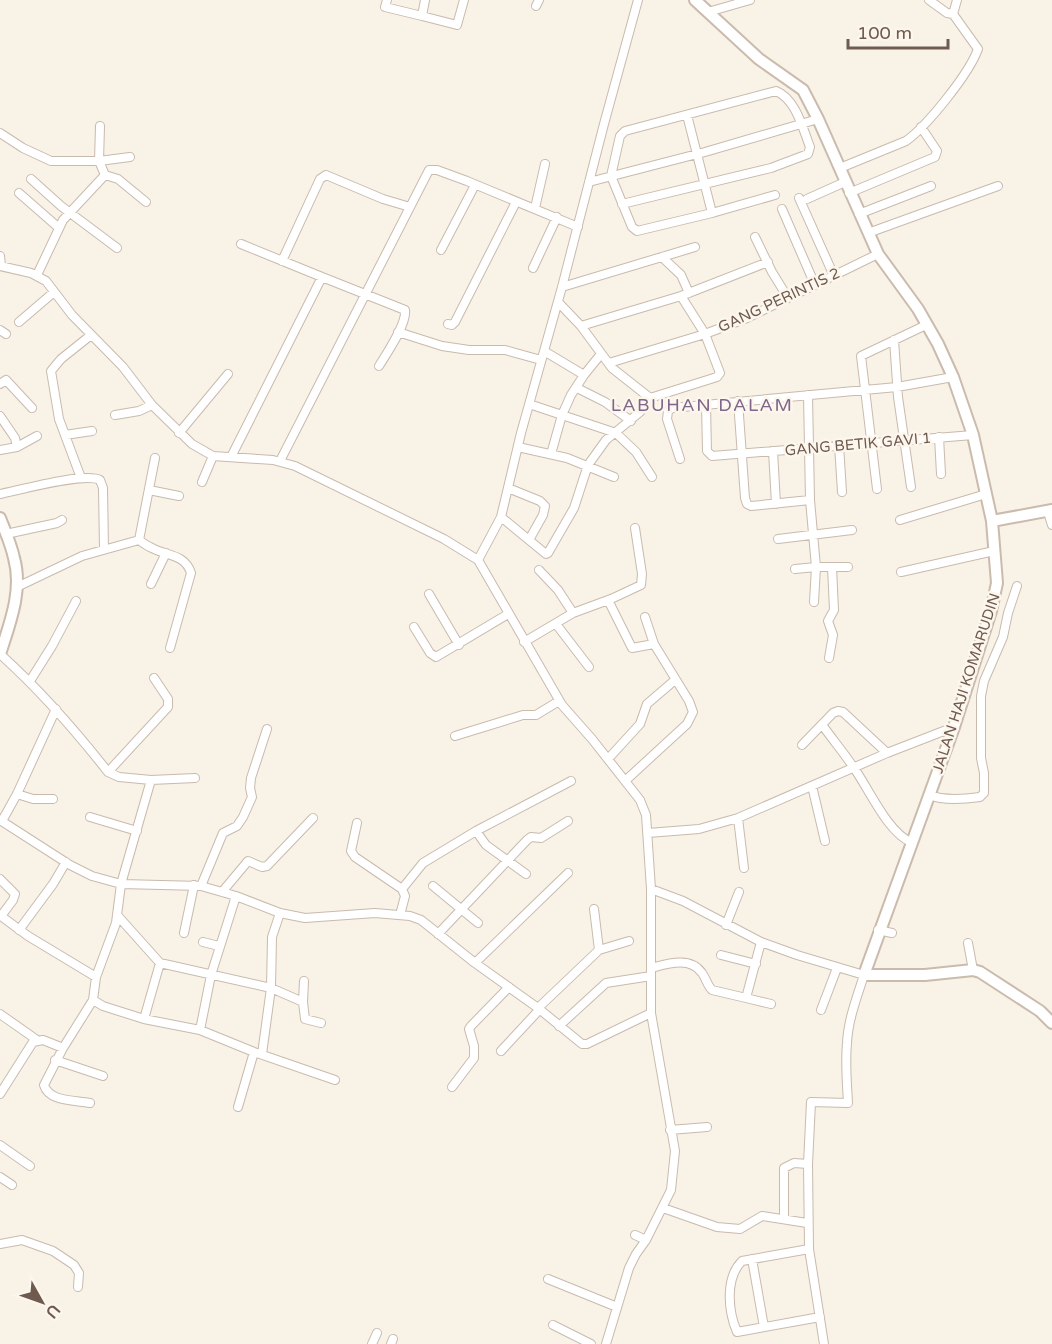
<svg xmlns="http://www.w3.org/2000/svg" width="1052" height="1344" font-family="'Varela Round',sans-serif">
<rect width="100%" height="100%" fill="#f9f2e7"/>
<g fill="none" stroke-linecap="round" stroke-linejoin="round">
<defs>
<path id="street" d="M387 0 385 7 422 16
M425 0 422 16 457 25 464 0
M929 0 947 13 953 14
M536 6 539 0
M708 12 750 0
M687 115 712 213
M100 126 99 161 130 157
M0 133 23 148 51 161H99L105 175 63 220 37 275
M840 168 906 141C927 126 969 74 978 49L953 14 957 0
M105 175 118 179 146 202
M611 176 620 136 625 131 776 91C796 99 803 129 810 147L808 154 771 168 622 204
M611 176 632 227 637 231 712 213 775 195
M31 179 61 206 117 248
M589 182 705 152 818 119
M19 193 59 228
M849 193 935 157 937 151 921 127
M799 198 834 276
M807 199 845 182
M535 208 545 164
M782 209 815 285
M859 214 931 186
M868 233 998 186
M755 237 772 272 788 298
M241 244 322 277
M441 250 475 185
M0 256 1 266
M662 257 681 275 689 293
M282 261 320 179 326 175 383 199 410 207
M0 266 31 273 46 281 72 315 123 367 152 405 192 444 213 456 273 460 295 466 444 539 478 560
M533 268 557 217
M562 287 695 247
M558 302 581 326 612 368 650 398
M19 322 54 292
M448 324 452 325 455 322 516 202
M581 326 681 296 768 262
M0 330 6 334
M398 332 442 346 469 350H505L541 360
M894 340 898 397 911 487
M544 351 584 375 571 395 562 415 551 454
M609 363 705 334 747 318 878 254
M584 375 601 354
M0 384 6 380 32 408
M577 388 605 402 631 421
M808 395 810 500 816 567H848
M738 401 745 498 747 504 751 506 810 500
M529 404 616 433 636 452 652 477
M706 405 707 451 712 456 973 435
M115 415 139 411 152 405
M0 416 15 438 17 447
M179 433 228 374
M65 435 92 431
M939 437 941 474
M839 445 842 492
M518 447 567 458 614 477
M0 450 17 447 37 436
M773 451 776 504
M231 457 322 277 405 310C407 324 387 353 379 366
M680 459 667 419 668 411 672 408 897 387 953 377
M280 461 429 170H437L467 181 578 227
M81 478 59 419 51 371 61 359 91 335
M202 482 213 456
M508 488 540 501 545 506 543 515 529 540
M877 489 861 356 926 325
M149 490 179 496
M0 494C20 490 85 472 100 480L103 488 104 549
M1048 512 1052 525
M501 517 546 554 548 553 574 508 588 465 606 440 640 412 650 398 717 377 720 373 705 334 681 296
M900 520 986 494
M6 534 57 523 62 520
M778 539 852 530
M139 540C143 543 147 546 152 548 167 556 185 554 191 573L170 648
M795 569 816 567 814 602
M539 570 558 590 573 613
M901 572 994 551
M151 584 166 553
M17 587 82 556 139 540 155 458
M429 594 459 645
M608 600 632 648 654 644
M556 624 589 667
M414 627 430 653 436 657 508 614
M524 642 573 613 611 599 641 585 642 574 635 528
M0 654C40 690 75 730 108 772L119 777 151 780 121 884 116 923 96 977 93 1000 103 1006 144 1019 200 1030 254 1052 335 1080
M829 658 833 635 828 621 834 610 832 567
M30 681 52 646 76 601
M823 726C833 740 844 753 854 768 869 789 888 833 911 842
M455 736 523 715H536L559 701
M802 745 833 713 838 711 843 712 887 753
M608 759 640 724 647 704 675 680
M108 772 168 707V699L154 678
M151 780 195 778
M625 781 687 724 693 712 689 701 654 644 645 617
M812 786 825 841
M17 794 33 799H53
M929 795C944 801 965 799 980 797L984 793V773L981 758V696L984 681 1003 637 1008 613 1017 586
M90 817 137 831
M738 818 744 868
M0 820 70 865 92 876 121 884 201 886 236 896 280 913 305 918 375 913 410 916 421 920 475 963 538 1008 582 1044H587L651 1013
M2 821 17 794 56 709
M357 823 351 851 355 857 402 889 405 896 400 915
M648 833 699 829 738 818 887 753 954 727
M526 874 486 845 476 831 571 781
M0 879 15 894 13 900 1 916 28 936 96 977
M201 886 223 833 237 826 243 817 252 797 250 788 251 778 267 729
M433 886 478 923
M402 889 423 863 476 831
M651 889 683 901 761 942 797 955 864 975C857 997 848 1020 847 1043 845 1063 847 1083 848 1103L811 1102 808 1164 809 1249 742 1261C725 1278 728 1311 737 1332L820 1317
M222 892 248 861 262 867 267 866 313 818
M117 915 160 963 271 988 303 1002 305 1019 321 1023
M726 925 739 892
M19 930 53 884 66 862
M878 930 892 933
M184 933 194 885
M438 934 527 840 531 837 541 838 568 821
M203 942 219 946
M761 942 746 998 771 1004
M968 943 973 970
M599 950 629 941
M721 955 756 964
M475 963 568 873
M651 968C667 964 690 956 702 973 706 978 707 985 712 990L746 998
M303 1002 304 981
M538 1008 599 950 594 909
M821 1010 837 968
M0 1014 37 1040
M144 1019 160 963
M559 1026 606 983 651 976
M200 1030 211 975 236 896
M63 1048 44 1085C49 1102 75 1100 90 1103
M501 1051 540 1009
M262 1054 271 988 272 937 280 913
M55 1060 103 1076
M452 1087 474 1058V1046L469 1029 471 1026 509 987
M0 1094 33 1042 43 1040 63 1048 93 1000
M238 1107 254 1052
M670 1130 707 1127
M0 1145 30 1166
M0 1177 12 1185
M663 1208 717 1227 740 1229 762 1216 807 1223
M784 1219V1168L794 1163 808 1164
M635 1235 646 1240
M0 1244 22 1240 53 1251 74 1265 79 1273 78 1287
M809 1249 824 1344
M752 1259 764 1327
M548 1279 617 1307
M553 1325 591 1344
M372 1344 377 1333
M391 1344 393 1339
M606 1344 629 1268 636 1254 646 1240 671 1190 675 1151 651 1013V889L646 815 640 800 592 739 562 705 478 560 501 517 521 433 562 287 604 124 638 0"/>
<path id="secondary" d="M695 0 759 59 803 90 818 119 878 254 918 309 938 344 953 377 973 435 992 521 997 583 991 611 954 727 864 975H925L973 970 980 972 1040 1011 1052 1023
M0 518C5 531 11 544 14 558 23 590 10 623 0 654
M992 521 1052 510"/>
</defs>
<use href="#street" stroke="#c9baae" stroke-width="10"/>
<use href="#secondary" stroke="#cbbbad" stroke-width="14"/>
<use href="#street" stroke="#fff" stroke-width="8"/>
<use href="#secondary" stroke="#fff" stroke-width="10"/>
</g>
<g text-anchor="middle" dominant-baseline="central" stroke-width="5" stroke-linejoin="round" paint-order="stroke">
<g font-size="15" fill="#6f5a4f" stroke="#fcf6ec">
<text transform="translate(779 300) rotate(-25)">GANG PERINTIS 2</text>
<text transform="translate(858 444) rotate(-5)">GANG BETIK GAVI 1</text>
<text transform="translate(966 683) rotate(-72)">JALAN HAJI KOMARUDIN</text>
</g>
<g font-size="18" letter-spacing="1.5" fill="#7f668b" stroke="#fcf6ec">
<text x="702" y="405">LABUHAN DALAM</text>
</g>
</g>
<g transform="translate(42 1302) rotate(130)" stroke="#fcf6ec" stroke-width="4.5" paint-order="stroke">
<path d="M0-4.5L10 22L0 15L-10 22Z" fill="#6f5a4f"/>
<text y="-9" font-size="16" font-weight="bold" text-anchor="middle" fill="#6f5a4f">U</text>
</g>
<path d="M848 39v9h100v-9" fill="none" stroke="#6f5a4f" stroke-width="3"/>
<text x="857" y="39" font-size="18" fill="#6f5a4f" stroke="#fcf6ec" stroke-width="4.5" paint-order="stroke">100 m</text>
</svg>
